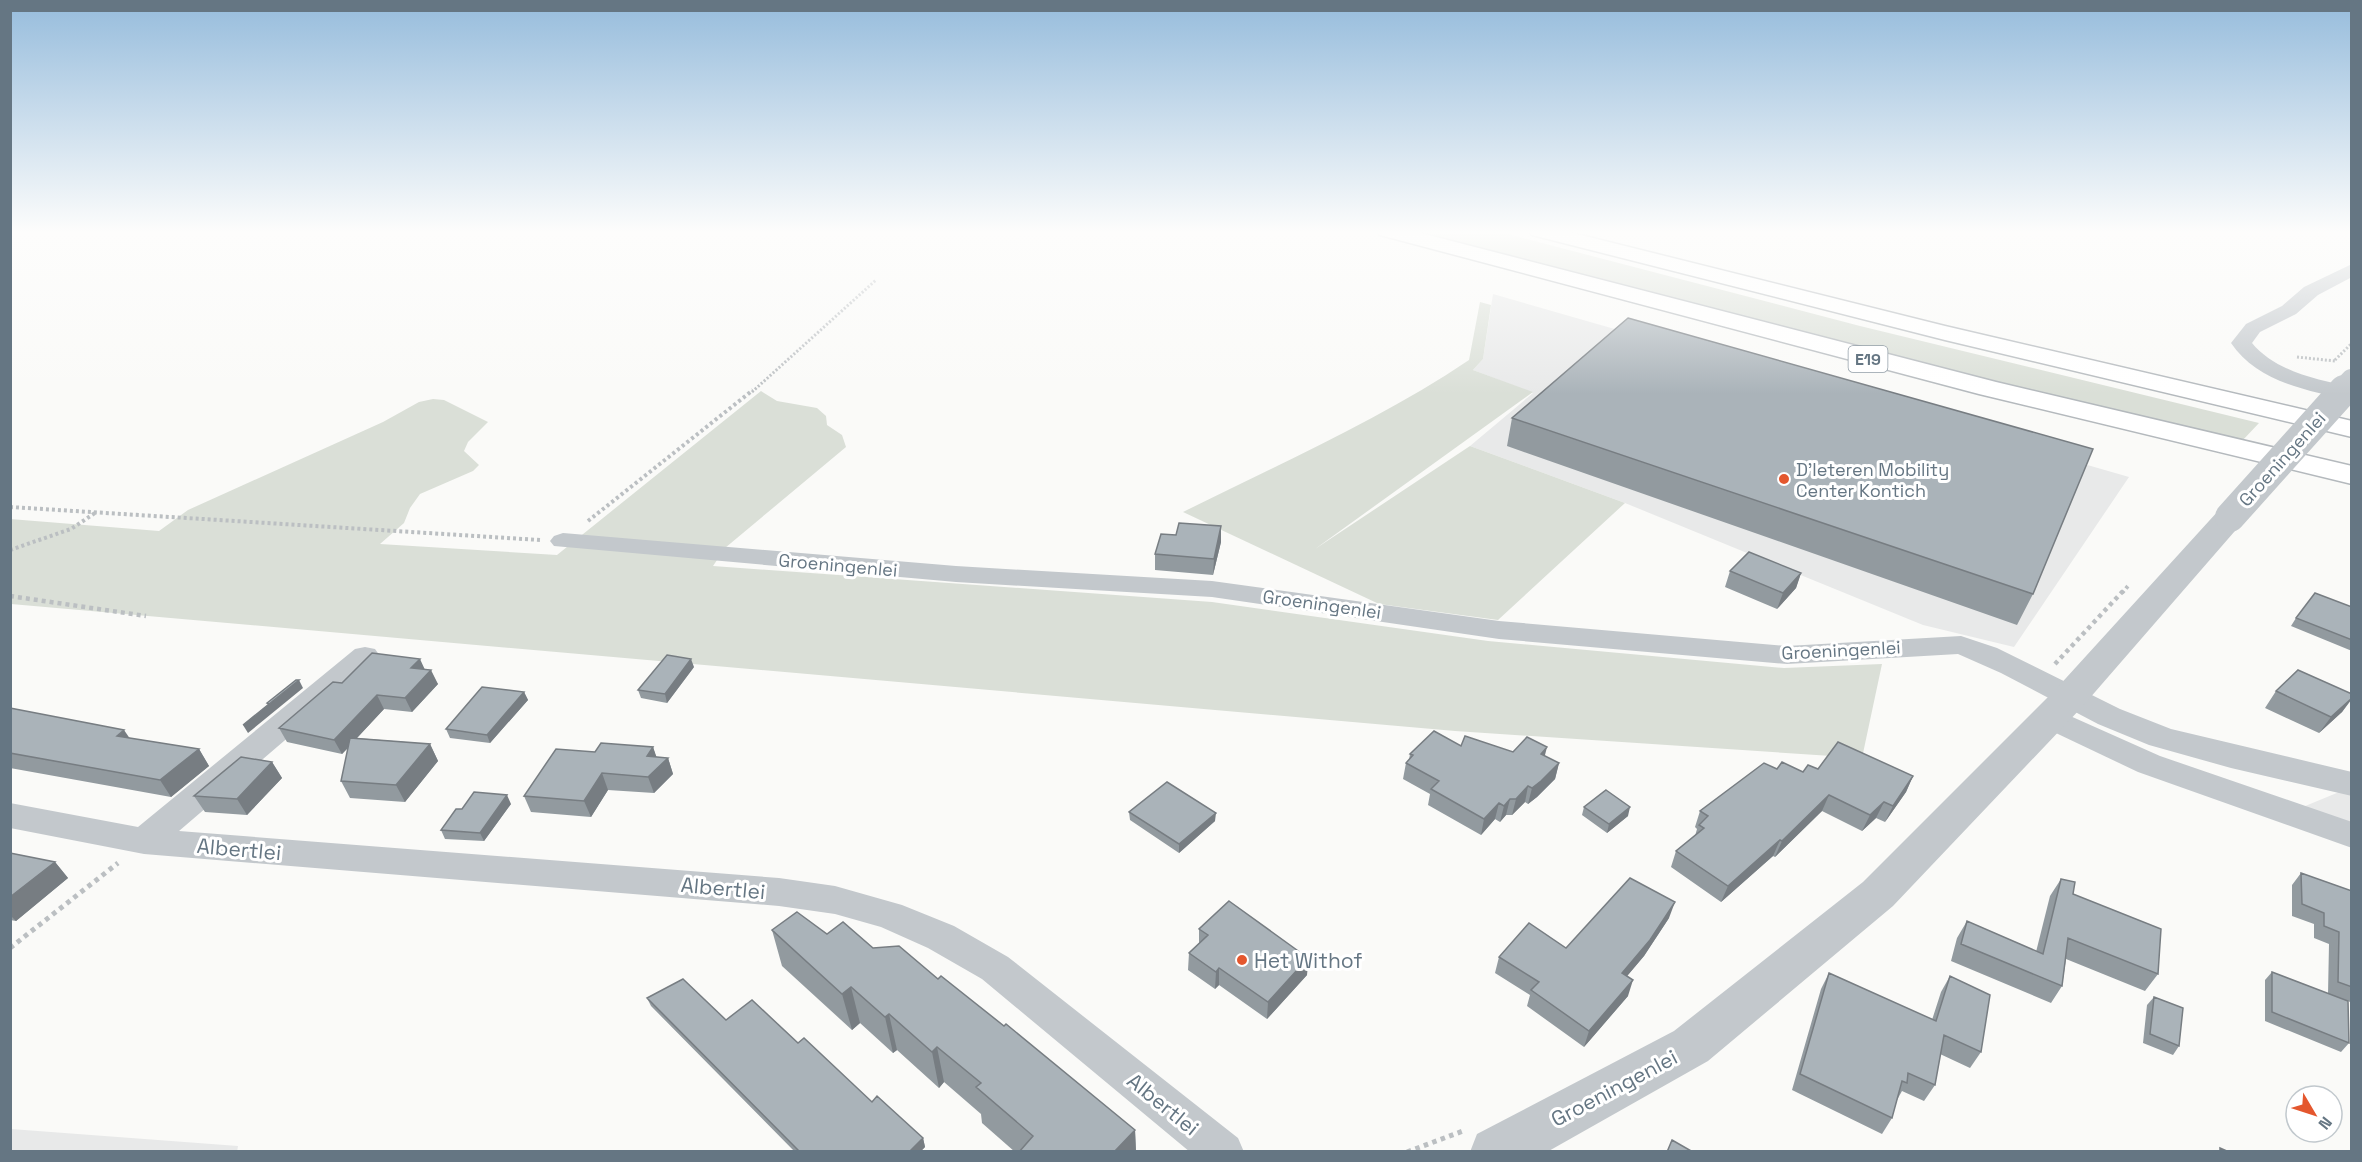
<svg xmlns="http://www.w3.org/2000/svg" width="2362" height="1162" font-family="'Space Grotesk',sans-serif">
<rect width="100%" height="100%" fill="#fafaf8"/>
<path fill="#e8e9e9" d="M1493 294 2129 477 2014 647 1923 625 1625 503 1470 446 1533 393 1473 370 1483 359Z
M2344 790 2351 792V827L2298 809Z
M11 1129 238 1146 237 1152 11 1151Z"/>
<path fill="#dadfd7" d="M1416 231H1496L1860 326 2259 423 2242 441 1987 381Z
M1480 302 1491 305 1483 359 1473 370 1533 392 1315 549 1470 446 1625 503 1498 620 1379 604 1183 512C1279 464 1380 420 1469 360Z
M761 391 777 401 817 408 826 416 827 425 842 435 846 447 725 548 713 566 1212 602 1488 641 1784 668 1882 664 1862 758 1455 731 11 604 10 519 159 531 188 510 383 422 419 402 433 399 444 400 488 422 468 442 464 451 479 465 473 471 420 494 410 508 404 523 380 544 557 555Z"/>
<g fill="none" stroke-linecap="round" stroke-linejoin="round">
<defs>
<path id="motorway" d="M1377 231H1413L1996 382 2352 466V484L1979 394 1380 235Z
M1529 231H1565L1945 326 2352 421V437L1945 340 1532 235Z"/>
</defs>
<use href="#motorway" stroke="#b4b9bd" stroke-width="3"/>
<path stroke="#bbbfc2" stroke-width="3" stroke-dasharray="2 2" stroke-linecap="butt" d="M2297 357 2335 361
M2335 360 2352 343
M752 392 876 280"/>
<path stroke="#bbbfc2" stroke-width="4" stroke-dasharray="3 3" stroke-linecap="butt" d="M10 507 540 540
M588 521 753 390
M10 550 71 529 95 513
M2122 593 2128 586"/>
<path stroke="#bbbfc2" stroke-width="4.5" stroke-dasharray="4 4" stroke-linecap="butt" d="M10 596 146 616
M2055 664 2123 591"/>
<path stroke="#bbbfc2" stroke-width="5" stroke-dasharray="4.5 4.5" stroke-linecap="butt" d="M10 948 118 863
M1407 1152 1463 1131"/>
<path fill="#c3c8cc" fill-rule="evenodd" d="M2352 264V277L2318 295 2296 314 2260 332 2252 343C2275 371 2317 380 2352 387V400C2308 391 2257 382 2231 343L2246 324 2282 306 2304 287Z
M563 533 956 566 1212 581 1499 621 1787 646 1961 636 1997 648 2120 709 2171 729 2352 772V796L2231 768 2149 745 2098 724 2001 673 1958 654 1787 664 1499 639 1212 597 956 582 554 546 550 541 554 536Z
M365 647 375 649 380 656 375 663 179 831 779 878 835 886 902 905 954 926 1008 957 1238 1138 1244 1152H1190L982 979 928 948 881 927 835 914 779 906 144 854 10 828V803L138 827 355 649Z
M2050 707 2160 756 2352 822V848L2138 772 2039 725 2035 718 2039 711Z"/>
<path fill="#c3c8cc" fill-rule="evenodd" d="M2230 508 2241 510 2245 517 2241 524 2082 707 1893 906 1708 1061 1547 1152H1470L1477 1134 1674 1031 1863 882 2056 689 2219 510Z"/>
<use href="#motorway" fill="#fff" fill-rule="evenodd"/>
<path stroke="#c3c8cc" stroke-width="24" d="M2342 392 2352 381"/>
<path stroke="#c3c8cc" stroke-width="30" d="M2230 517 2344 390"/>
</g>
<path fill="#929a9f" d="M1512 418 2033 594 2017 625 1507 446Z
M1221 526V542L1213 575 1155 570V554L1176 535Z
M1730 571 1801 573 1796 588 1777 609 1725 587Z
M2352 607V651L2291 626 2296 618Z
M694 667 667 703 641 698 638 690Z
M425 670 438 684 412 712 384 709 357 738 430 744 438 761 405 802 350 798 341 781 348 748 342 754 287 742 279 728 342 683Z
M2276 691 2352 694V699L2342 712 2319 733 2265 708Z
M524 692 528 700 490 743 450 738 446 729Z
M10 708 129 738 199 749 209 766 171 797 10 768Z
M1461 746 1544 756 1559 763 1555 779 1537 797 1528 804 1525 802 1512 815H1506L1500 822 1495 819 1481 835 1428 805 1430 794 1403 779 1406 763 1409 760 1410 754Z
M653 747 656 757 668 758 673 774 654 793 608 790 591 817 531 812 524 796 595 752Z
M272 762 282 778 247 815 205 812 194 796Z
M1777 769 1803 772 1818 769 1913 776 1906 792 1885 822 1876 818 1862 831 1822 811 1775 857 1773 856 1721 902 1671 867 1676 851 1695 836 1697 829 1695 827 1700 811Z
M511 804 484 841 445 839 441 830 462 809Z
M1584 807 1628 816 1607 833 1582 815Z
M1129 812 1215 821 1179 853 1130 820Z
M10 853 55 862 68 878 16 921 10 920Z
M2301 873 2352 891V1003L2348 1001 2349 1043 2341 1052 2265 1021V980L2272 972 2328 994 2329 944 2314 938V924L2292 916V885Z
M2061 879 2073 894 2158 974 2145 991 2066 959 2062 986 2051 1003 1951 961 1957 938 1967 921 2036 952 2050 896Z
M1669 918 1644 956 1627 976 1628 996 1584 1047 1527 1006 1530 995 1495 973 1499 957 1566 948Z
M1199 929 1308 958 1307 975 1267 1019 1219 985 1215 989 1188 970 1189 953 1199 943Z
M772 930 827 934 873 948 938 979 1135 1130 1136 1152H1015L982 1123 981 1114 944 1082 939 1088 897 1050 893 1053 860 1023 852 1030 782 966Z
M1829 973 1932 1020 1941 992 1950 976 1981 1052 1970 1068 1940 1054 1935 1085 1924 1101 1902 1091 1897 1100 1892 1118 1882 1134 1792 1090 1821 989Z
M2154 997 2179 1046 2173 1055 2143 1043 2147 1005Z
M647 998 798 1043 872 1102 923 1138 925 1147 920 1152H795L651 1006Z"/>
<path fill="#777d82" d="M1221 526V542L1213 575 1214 559Z
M1801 573 1796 588 1777 609 1783 593Z
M420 659 426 672 411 668Z
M691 659 694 667 667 703 665 694Z
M431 670 438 684 412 712 405 698Z
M299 680 303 688 248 733 243 725Z
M524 692 528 700 490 743 487 735Z
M377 695 384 709 342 754 334 740Z
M2352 698 2342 712 2319 733 2331 717Z
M124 730 135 746 117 736Z
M430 744 438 761 405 802 396 785Z
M653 747 659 764 668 758 673 774 654 793 648 777 647 756Z
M1547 747 1543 763 1541 754Z
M199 749 209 766 171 797 160 780Z
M272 762 282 778 247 815 237 799Z
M1559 763 1555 779 1537 797 1528 804 1532 788Z
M602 773 608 790 591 817 584 801Z
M1913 776 1906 792 1885 822 1893 806Z
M1528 786 1525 802 1512 815 1516 799Z
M507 795 511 804 484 841 480 833Z
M1829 795 1822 811 1775 857 1782 841Z
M1510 799 1506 815 1500 822 1504 806Z
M1884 802 1876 818 1862 831 1870 815Z
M1499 803 1495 819 1481 835 1484 819Z
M1630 807 1628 816 1607 833 1609 824Z
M1216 813 1215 821 1179 853V844Z
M1780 840 1773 856 1721 902 1728 886Z
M55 862 68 878 16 921 10 915V897Z
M1675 902 1669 918 1644 956 1617 988 1622 973Z
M1308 958 1307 975 1267 1019 1268 1002Z
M1219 968V985L1215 989 1216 972Z
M1633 980 1628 996 1584 1047 1589 1031Z
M851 987 860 1023 852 1030 842 994Z
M889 1014 897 1050 893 1053 885 1017Z
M937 1047 944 1082 939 1088 932 1052Z
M1135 1130 1136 1152H1114Z
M923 1138 925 1147 920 1152H909Z"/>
<path fill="#aab3b9" stroke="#777d82" stroke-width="1.5" d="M1628 318 2093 449 2033 594 1512 418Z
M1179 523 1221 526 1214 559 1155 554 1161 534 1176 535Z
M1749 552 1801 573 1783 593 1730 571Z
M2315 593 2352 607V640L2296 618Z
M372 653 420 659 411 668 431 670 405 698 377 695 334 740 279 728 333 682 342 683Z
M667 655 691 659 665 694 638 690Z
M2298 670 2352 694V698L2331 717 2276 691Z
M296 680H299L243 725 269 704 267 703Z
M482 687 524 692 487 735 446 729Z
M10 708 124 730 117 736 199 749 160 780 10 753Z
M1434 731 1461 746 1465 736 1513 752 1527 737 1547 747 1541 754 1559 763 1541 781 1532 788 1528 786 1516 799H1510L1504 806 1499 803 1484 819 1431 789 1439 781 1406 763 1413 755 1410 754Z
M350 738 430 744 396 785 341 781Z
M1838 742 1913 776 1893 806 1884 802 1870 815 1829 795 1782 841 1780 840 1728 886 1676 851 1704 828 1699 825 1708 816 1700 811 1764 763 1777 769 1782 762 1803 772 1808 765 1818 769Z
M601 743 653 747 647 756 668 758 648 777 602 773 584 801 524 796 556 749 595 752Z
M241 757 272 762 237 799 194 796Z
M1167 782 1216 813 1179 844 1129 812Z
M1606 790 1630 807 1609 824 1584 807Z
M474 792 507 795 480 833 441 830 456 809H462Z
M10 853 55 862 10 897Z
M2301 873 2352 891V987L2338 982 2339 932 2324 926V913L2302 904Z
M1630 878 1675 902 1650 940 1622 973 1633 980 1589 1031 1531 990 1539 982 1499 957 1529 923 1566 948Z
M2061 879 2075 882 2073 894 2161 929 2158 974 2068 938 2062 986 1961 944 1967 921 2043 954Z
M1229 901 1308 958 1268 1002 1219 968 1216 972 1189 953 1208 935 1199 929Z
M797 912 827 934 843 922 873 948 899 946 938 979 941 976 1004 1026 1006 1024 1135 1130 1114 1152H1019L1033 1136 976 1087 981 1083 937 1047 932 1052 889 1014 885 1017 851 987 842 994 772 930Z
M2272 972 2348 1001 2349 1043 2272 1012Z
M1829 973 1936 1021 1950 976 1990 995 1981 1052 1944 1035 1935 1085 1908 1073 1907 1083 1902 1081 1892 1118 1800 1074Z
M683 979 726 1020 752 1000 798 1043 804 1038 872 1102 877 1096 923 1138 909 1152H800L647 998Z
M2154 997 2183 1008 2179 1046 2150 1034Z
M1672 1140 1693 1152H1667Z
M2220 1148 2229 1152H2220Z"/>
<linearGradient id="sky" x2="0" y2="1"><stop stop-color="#96bcdc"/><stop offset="0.59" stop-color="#fdfdfc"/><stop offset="1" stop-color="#fdfdfc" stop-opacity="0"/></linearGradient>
<rect width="2362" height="394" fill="url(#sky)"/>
<g fill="#e4572e" stroke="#fff" stroke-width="2">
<circle cx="1784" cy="479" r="6"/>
<circle cx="1242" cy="960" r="6"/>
</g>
<g text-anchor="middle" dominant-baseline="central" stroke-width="6" stroke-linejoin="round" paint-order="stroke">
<rect fill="#fff" stroke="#939fa8" stroke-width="1.5" x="1848.5" y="346" width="39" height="26" rx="4.5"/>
<g font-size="16" font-weight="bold" fill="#657683">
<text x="1868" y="359">E19</text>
</g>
<g font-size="18" fill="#657683" stroke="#fff">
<text transform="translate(2282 459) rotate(-48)">Groeningenlei</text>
<text transform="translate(838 565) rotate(5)">Groeningenlei</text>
<text transform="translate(1322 604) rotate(8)">Groeningenlei</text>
<text transform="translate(1841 650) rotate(-3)">Groeningenlei</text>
</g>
<g font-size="18" fill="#657683" stroke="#fff" text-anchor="start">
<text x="1796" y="469">D’Ieteren Mobility<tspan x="1796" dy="21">Center Kontich</tspan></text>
</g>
<g font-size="21" fill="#657683" stroke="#fff">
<text transform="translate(239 849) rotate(5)">Albertlei</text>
<text transform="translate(723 888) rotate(5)">Albertlei</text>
<text transform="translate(1614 1088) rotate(-28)">Groeningenlei</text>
<text transform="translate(1163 1104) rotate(39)">Albertlei</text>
</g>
<g font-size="21" fill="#657683" stroke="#fff" text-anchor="start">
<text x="1254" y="960">Het Withof</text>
</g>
</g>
<rect width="2362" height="1162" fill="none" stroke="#657683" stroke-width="24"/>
<g transform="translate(2314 1114) rotate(129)"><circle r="28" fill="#ffffff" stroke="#c1c8cd" stroke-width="1.5"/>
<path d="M0-4.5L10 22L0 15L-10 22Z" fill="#e4572e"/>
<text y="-9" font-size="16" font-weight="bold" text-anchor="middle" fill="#657683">N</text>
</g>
</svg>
